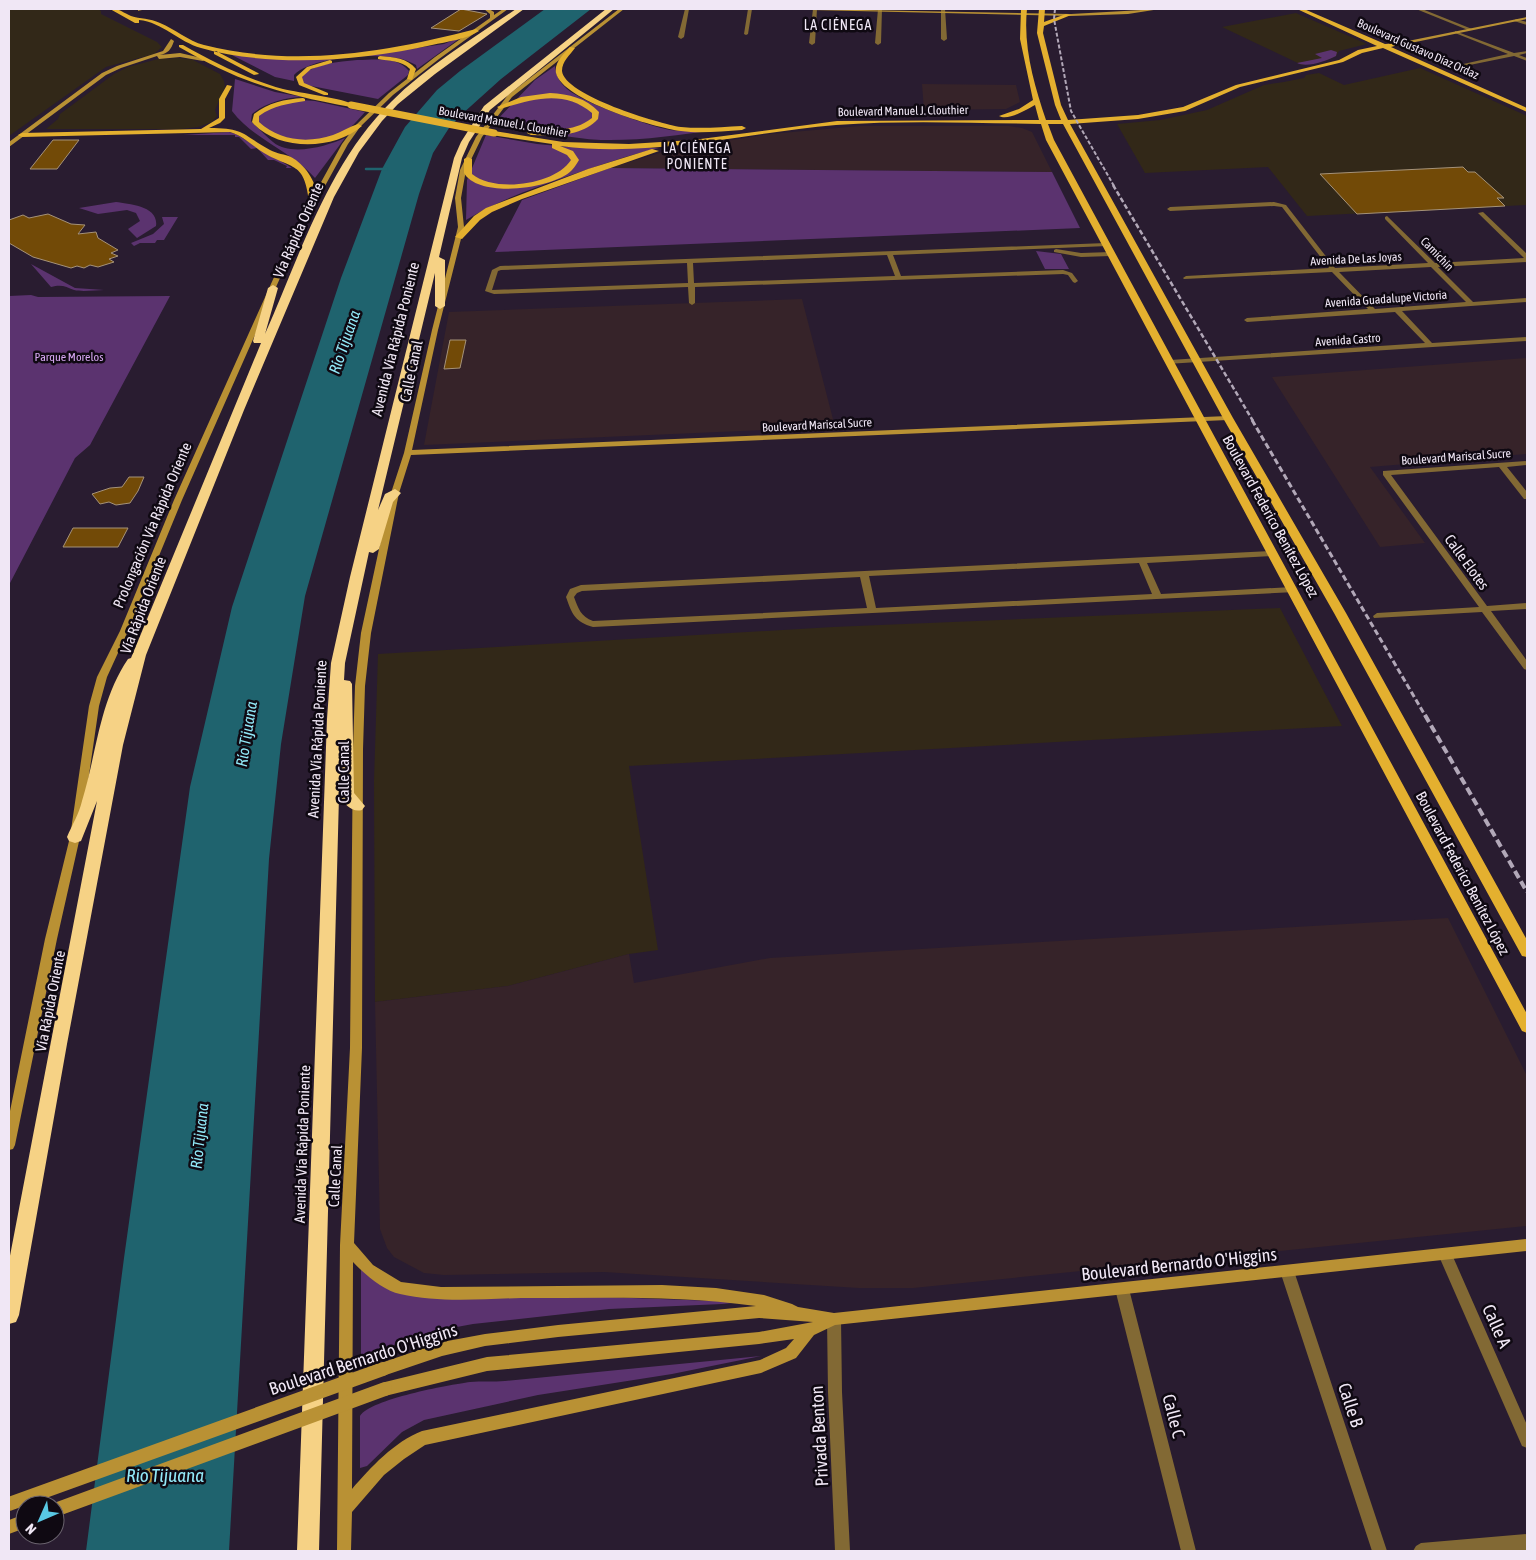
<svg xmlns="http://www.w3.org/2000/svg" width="1536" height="1560" font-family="'Asap Condensed',sans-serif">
<rect width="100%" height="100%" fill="#291c30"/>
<path fill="#322818" d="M9 9H98L101 11V14L157 42 162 47 154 54 106 67 9 136Z
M1296 13 1367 44 1339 51 1336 56 1330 59 1302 65 1222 27Z
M180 58 193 60 220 74 224 81 225 87 215 110 217 116 212 122 198 127 181 129H46L58 119 60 114 114 74 128 67 158 59Z
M1420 68 1527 116V205L1307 216 1268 167 1145 173 1117 124 1160 120 1207 110 1264 85 1284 82 1304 78 1306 75 1319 73 1344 85Z
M1280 608 1342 726 629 766 658 950 629 954 508 986 375 1002 374 781 378 654 833 627Z"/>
<path fill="#362329" d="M922 84 1016 85 1020 102 1006 109 924 110Z
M860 126H1009L1022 128 1032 132 1052 172 610 168 669 150 770 134Z
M802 299 835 427 424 445 449 312Z
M1527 358V454L1370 467 1425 543 1380 547 1272 377Z
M1448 918 1527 1076V1226L913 1288H859L604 1272 444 1275 424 1273 394 1257 387 1248 380 1229 375 1002 508 986 629 954 634 983 770 958Z"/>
<path fill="#5b336f" d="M463 36 417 69 416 65C410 62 404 59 397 58 373 53 311 57 294 75V81L275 77 226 52 280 59 389 52 444 44Z
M1331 50 1337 52 1336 56C1326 61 1307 68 1297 63L1322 58 1315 54Z
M357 60C375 60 397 56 409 71L408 75 378 99 301 84V75C318 63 337 62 357 60Z
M555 66C556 75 559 82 567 89 583 103 649 126 670 130 686 132 701 131 716 130 678 135 640 141 601 140 565 138 530 129 495 122L535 80Z
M235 79 275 92 303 97C286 97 265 103 252 114L251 121C258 128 266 136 273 142 291 157 327 146 345 138L315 178C292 151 254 140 232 111Z
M301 100 315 101 365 112C358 120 351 129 341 133 321 142 292 143 272 134 266 132 261 126 256 122L260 112 272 106Z
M229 132 236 134 292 168H286L287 166 274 160H268L257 148 251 149 239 137H235V135H183Z
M486 135 537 144 569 147 659 148C628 155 598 166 568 176 532 189 498 200 466 220L467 180Z
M610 168 1052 172 1080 228 495 252 522 200Z
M116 202C129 204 159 206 156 226L137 238 128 229 140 221 136 213 127 210 98 214 79 208Z
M162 217H178L164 240H157L155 243H140L134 246 131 243 153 234 164 224Z
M1036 251 1061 254 1069 269H1045Z
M31 264 75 288 104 290C95 290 83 292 74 290 66 287 62 284 51 287Z
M31 295 38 297 170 296 90 445 75 458 9 585V296Z
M361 1269 389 1289 742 1302 722 1304 609 1309 473 1324 446 1329 408 1340 361 1358Z
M761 1356 672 1374 538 1395 424 1420 402 1432 367 1466 360 1468V1416C371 1399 448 1385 470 1382 481 1381 494 1382 505 1381Z"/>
<path fill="#1f636e" d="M545 9H591L501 79 461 115 449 128 433 153 419 194 305 596 281 744 269 859 229 1551H86L124 1258 190 787 232 607 341 278 382 169 405 127 437 90 460 71Z"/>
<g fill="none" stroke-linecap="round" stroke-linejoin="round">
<path stroke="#1f636e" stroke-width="2.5" d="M366 169H387"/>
</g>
<path fill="#724a07" stroke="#a59279" d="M461 9 487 14 459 31 431 28Z
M53 140H79L57 169H30Z
M1463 167 1468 172H1475L1504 198H1497L1505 206 1357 214 1320 174Z
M48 214 71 224 85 225 78 234 96 232 98 238 118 250 111 253 118 256 109 259 114 262 98 267 90 265 84 268 77 266 71 268 33 257 9 243V220L23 215 29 218Z
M450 340H466L460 368 444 369Z
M129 477H144L138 491 130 503 116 505 109 502 100 504 92 494 110 488 122 487Z
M73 528H128L118 547H63Z"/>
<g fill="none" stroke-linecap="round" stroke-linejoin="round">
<path fill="#826934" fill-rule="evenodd" d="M685 9H689L684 37 681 39 678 37Z
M748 9H752L748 34 746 35 744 34Z
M813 9H817L815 43 812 45 809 43Z
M878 9H882L881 43 878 45 875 43Z
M941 9H945L947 39 944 41 941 39Z
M1416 9H1422L1472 29 1468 30Z
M1516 19 1527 22V25L1514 21Z
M1455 31 1514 53 1527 51V53L1519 55 1527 58V61L1514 56 1450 69V67L1508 54 1455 33Z
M1274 202 1286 205 1335 268 1428 263 1385 219V217L1387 216 1435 263 1524 258 1478 213 1483 212 1527 254V262L1438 267 1473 302 1527 298V302L1402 311 1432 343 1527 337V341L1167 364 1166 362 1170 360 1425 343 1395 312 1247 322 1244 320 1247 318 1368 309 1332 272 1184 279 1183 278 1186 276 1329 268 1282 207 1274 206 1170 211 1167 209 1170 207ZM1431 267 1466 302 1375 309 1339 272Z
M1106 243 1108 244V246L893 255 901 276 1063 270 1072 273 1078 281 1075 283 1073 282 1068 275 1063 274 695 287V303L692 305 689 303 688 287 494 294 485 291 492 270 500 266ZM887 255 895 276 694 283 693 263ZM687 263 688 283 492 290 498 271 501 270Z
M1056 249 1081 253 1111 252 1114 254 1111 256 1081 257 1054 252V250Z
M1527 461V465L1507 467 1527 492V499H1524L1499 467 1391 475 1487 606 1527 603V609L1491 611 1527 661V670L1524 669 1482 612 1374 618 1373 616 1377 613 1479 607 1383 475V471Z
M1271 551 1274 552V556L1147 563 1161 594 1292 587 1296 590 1295 592 593 627C575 622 572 614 566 597L570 589 581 585ZM1139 563 1152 594 876 608 869 576ZM860 577 867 608 593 621C581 617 578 608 574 597L577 593 582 591Z
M1445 1248 1450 1250 1527 1425V1448L1522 1446 1438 1254 1440 1250Z
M1287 1265 1292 1267 1294 1271 1387 1551H1372L1280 1271 1282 1267Z
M1122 1283 1127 1285 1129 1289 1196 1551H1181L1115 1289 1117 1285Z
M834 1313 839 1315 841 1319 842 1392 850 1551H835L828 1392 827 1319 829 1315Z
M1527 1534V1550L1507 1551H1413L1416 1546 1421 1543Z"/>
<path fill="#b99134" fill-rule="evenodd" d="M138 9H142V10L138 11Z
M484 9H489L494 12V15L503 9H508L439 59 393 95 360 127 348 144 303 226 182 500 128 631 107 677 99 706 80 837 57 939 15 1145 13 1149 9 1150V1116L45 939 70 837 89 706 97 677 120 631 174 500 297 226 342 144 356 125 389 93 435 57 490 18V14Z
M619 9H624L512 97 482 137 466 170 461 198 464 227 438 330 412 450 1228 416 1232 418 1228 420 411 455 399 493 371 633 365 686 363 749 362 1048 354 1243 373 1265 401 1282 441 1287 662 1285 716 1288 764 1295 792 1304 798 1307 834 1313 1527 1239V1251L835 1325 814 1335 796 1358 761 1373 425 1445 404 1459 384 1475 352 1512 351 1551H337L340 1245 350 1048 353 749 355 686 361 633 391 493 404 453 432 330 458 227 455 198 460 170 476 137 508 95ZM353 1262C363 1273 384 1291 400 1294 439 1303 481 1299 521 1298 600 1298 678 1295 756 1306L558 1325 485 1334 442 1342 378 1364 376 1369 378 1374 383 1376 442 1356 485 1346 558 1337 759 1318 813 1322 759 1332 487 1357 385 1382 380 1384 378 1389 380 1394 385 1396 487 1371 759 1344 794 1339 786 1348 760 1360 422 1431C394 1442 371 1467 352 1489Z
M809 9 1071 14 1160 9 1128 14 1071 16 811 10Z
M1527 17V19L1396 46 1393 44Z
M171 39 174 41C171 50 168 53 160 55L180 53 206 59 203 61 180 57 159 59 157 56 121 68 106 75 9 147V142L102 73 117 66 163 51Z
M25 1514V1528L9 1534V1520Z"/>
<path fill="#e4b02f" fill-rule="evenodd" d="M110 9C119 8 123 13 131 16 140 19 150 18 160 23 175 29 188 41 204 45 295 68 388 52 476 29L479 31C467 39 446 42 432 45 361 61 272 68 201 48 179 42 162 22 139 20V23H135Z
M1021 9H1027C1023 47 1034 84 1046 120H1061L1055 105 1037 33 1039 9H1045L1044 22 1066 14 1071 15 1044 26 1043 33 1061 105 1068 120 1138 115 1183 107 1236 85 1339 60 1358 50 1377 46 1297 9H1304L1385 44 1398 43V45L1391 47 1527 108V112L1525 111 1383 48 1362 53 1343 62 1240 87 1185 111 1138 119 1070 124 1233 418 1346 613 1527 940V957L1522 956 1334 613 1223 418 1063 124H1048L1054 140 1527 1014V1033L1522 1031 1046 140 1041 124C973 123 904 120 836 125 744 133 653 158 560 146L573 151 579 160C577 163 575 167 572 170 554 189 479 199 464 173V159L468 157 472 159V174C495 193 555 185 571 160L567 155 552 148V144L491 135 490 133 494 131 563 142 629 144 693 140 837 121 1039 120 1035 105C1026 110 1008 121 999 116L1019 109 1033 100 1020 39Z
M179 45H183C215 63 247 79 283 89 299 93 344 98 354 105L351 107C283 95 239 82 179 47Z
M570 47 575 48C570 55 562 61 562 71 564 95 659 124 681 127 701 129 722 127 742 126L746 128 742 130C722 131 701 134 681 131 655 128 562 100 556 73 554 62 564 54 570 47Z
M216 51 258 73 259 74 254 75 214 54V52Z
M380 56C394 57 407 58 416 69L412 80 407 79 410 69C401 60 389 61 378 59V57Z
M330 60 332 61V63L311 69 302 77 304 83 328 93V95H324L299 85 296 77 307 67Z
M227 85 232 86 225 99V118L220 123 209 128C245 128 241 134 270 150 277 154 285 154 291 157 306 165 320 186 316 203L309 201C304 161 293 170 264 153 253 146 243 136 230 132L22 137 18 135 22 133 201 129 219 118V99Z
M550 93C569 94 586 98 599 112L598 119C581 137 554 136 531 135L527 133 528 131C552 128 571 134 592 118V113C564 89 532 99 500 109L497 107 521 97Z
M303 98 305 99V101C288 104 274 105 259 116V122C279 140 306 144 333 135 341 132 349 127 358 124L362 126C333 151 277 151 252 122L254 114C268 103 285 99 303 98Z
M652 149 659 151 522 199 492 212 480 220 462 239 455 237 474 216 486 208 588 169Z"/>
<path fill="#f6d285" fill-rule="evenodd" d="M516 9H524L435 74 398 104 382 121 359 152 334 197 244 410 146 655 123 745 67 1044 19 1315 16 1322 9 1324V1261L97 801 81 841 75 843 69 841 67 837C72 825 79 814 82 801 97 752 99 702 128 659L131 658 261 343H254L253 341 268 288 273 285 278 288 265 334C300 255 328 164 391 102 427 66 474 38 516 9Z
M606 9H614L490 110 469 142 462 158 439 257 445 260V306L440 309 435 306V273L378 510 385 494 395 489 401 493 393 502 379 549 373 553 369 552 345 663 344 680 350 681 352 684 354 793 365 806 362 810C352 813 345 804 339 796L319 1551H297L327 719 331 663 350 577 454 158 461 142 484 106Z"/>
<path stroke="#b2a8b8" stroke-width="2" stroke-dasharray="4 2" stroke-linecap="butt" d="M1055 9 1054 19 1071 111 1114 186"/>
<path stroke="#b2a8b8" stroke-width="2.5" stroke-dasharray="5 2.5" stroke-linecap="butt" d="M1113 185 1253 421"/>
<path stroke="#b2a8b8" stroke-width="3" stroke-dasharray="6 3" stroke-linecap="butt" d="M1252 420 1426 717"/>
<path stroke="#b2a8b8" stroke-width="4" stroke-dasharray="8 4" stroke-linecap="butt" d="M1425 715 1527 892"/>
<path stroke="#b99134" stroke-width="14" d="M9 1504 383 1369
M55 1510 385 1389"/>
<path stroke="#e4b02f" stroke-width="7" d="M351 105 494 133"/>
</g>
<g text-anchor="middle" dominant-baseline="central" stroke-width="5" stroke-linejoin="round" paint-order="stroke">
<g font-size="12" fill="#f0e7f5" stroke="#0f0912">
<text transform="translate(1418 49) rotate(24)">Boulevard Gustavo Díaz Ordaz</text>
<text transform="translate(903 111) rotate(-1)">Boulevard Manuel J. Clouthier</text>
<text transform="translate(503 122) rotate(10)">Boulevard Manuel J. Clouthier</text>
<text transform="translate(1437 254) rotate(46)">Camichín</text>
<text transform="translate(1356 259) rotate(-3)">Avenida De Las Joyas</text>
<text transform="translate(1386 299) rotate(-4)">Avenida Guadalupe Victoria</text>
<text transform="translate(1348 340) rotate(-4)">Avenida Castro</text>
<text transform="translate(817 425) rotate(-3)">Boulevard Mariscal Sucre</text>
<text transform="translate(1456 457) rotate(-4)">Boulevard Mariscal Sucre</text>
</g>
<g font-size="12" fill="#d8a8f3" stroke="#0f0912">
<text x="69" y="357">Parque Morelos</text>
</g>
<g font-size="14" letter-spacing="1" fill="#f0e7f5" stroke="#0f0912">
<text x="838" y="25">LA CIÉNEGA</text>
<text x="697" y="148">LA CIÉNEGA<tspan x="697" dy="16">PONIENTE</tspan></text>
</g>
<g font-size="15" fill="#f0e7f5" stroke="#0f0912">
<text transform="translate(298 230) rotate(-66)">Vía Rápida Oriente</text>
<text transform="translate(395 339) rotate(-76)">Avenida Vía Rápida Poniente</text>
<text transform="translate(411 371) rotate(-78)">Calle Canal</text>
<text transform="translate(1271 516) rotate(61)">Boulevard Federico Benítez López</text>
<text transform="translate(152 525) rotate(-67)">Prolongación Vía Rápida Oriente</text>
<text transform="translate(1467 562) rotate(54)">Calle Elotes</text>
<text transform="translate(143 605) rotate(-69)">Vía Rápida Oriente</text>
<text transform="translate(317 739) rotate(-87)">Avenida Vía Rápida Poniente</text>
<text transform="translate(343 772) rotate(-90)">Calle Canal</text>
<text transform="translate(1463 873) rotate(62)">Boulevard Federico Benítez López</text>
<text transform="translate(50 1001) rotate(-79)">Vía Rápida Oriente</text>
<text transform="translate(302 1144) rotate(-88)">Avenida Vía Rápida Poniente</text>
<text transform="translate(335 1176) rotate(-87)">Calle Canal</text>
</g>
<g font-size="16" font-style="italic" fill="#92e9f8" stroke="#0f0912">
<text transform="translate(344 342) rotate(-71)">Río Tijuana</text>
<text transform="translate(246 734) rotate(-81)">Río Tijuana</text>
<text transform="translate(199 1136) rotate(-84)">Río Tijuana</text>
</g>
<g font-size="18" fill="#f0e7f5" stroke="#0f0912">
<text transform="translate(1179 1264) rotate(-6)">Boulevard Bernardo O'Higgins</text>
<text transform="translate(1497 1326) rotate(66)">Calle A</text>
<text transform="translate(363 1359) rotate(-18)">Boulevard Bernardo O'Higgins</text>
<text transform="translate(1351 1405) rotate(72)">Calle B</text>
<text transform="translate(1174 1416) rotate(76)">Calle C</text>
<text transform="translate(819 1436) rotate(-93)">Privada Benton</text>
</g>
<g font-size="19" font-style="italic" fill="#92e9f8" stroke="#0f0912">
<text x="165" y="1475">Rio Tijuana</text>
</g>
</g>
<rect width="1536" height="1560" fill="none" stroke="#f0e7f5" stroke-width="20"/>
<g transform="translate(40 1520) rotate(225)"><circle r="24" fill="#0f0912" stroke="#69626d"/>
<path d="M0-4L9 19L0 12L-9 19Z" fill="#59c8e4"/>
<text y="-8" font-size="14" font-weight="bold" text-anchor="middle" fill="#f0e7f5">N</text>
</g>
</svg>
